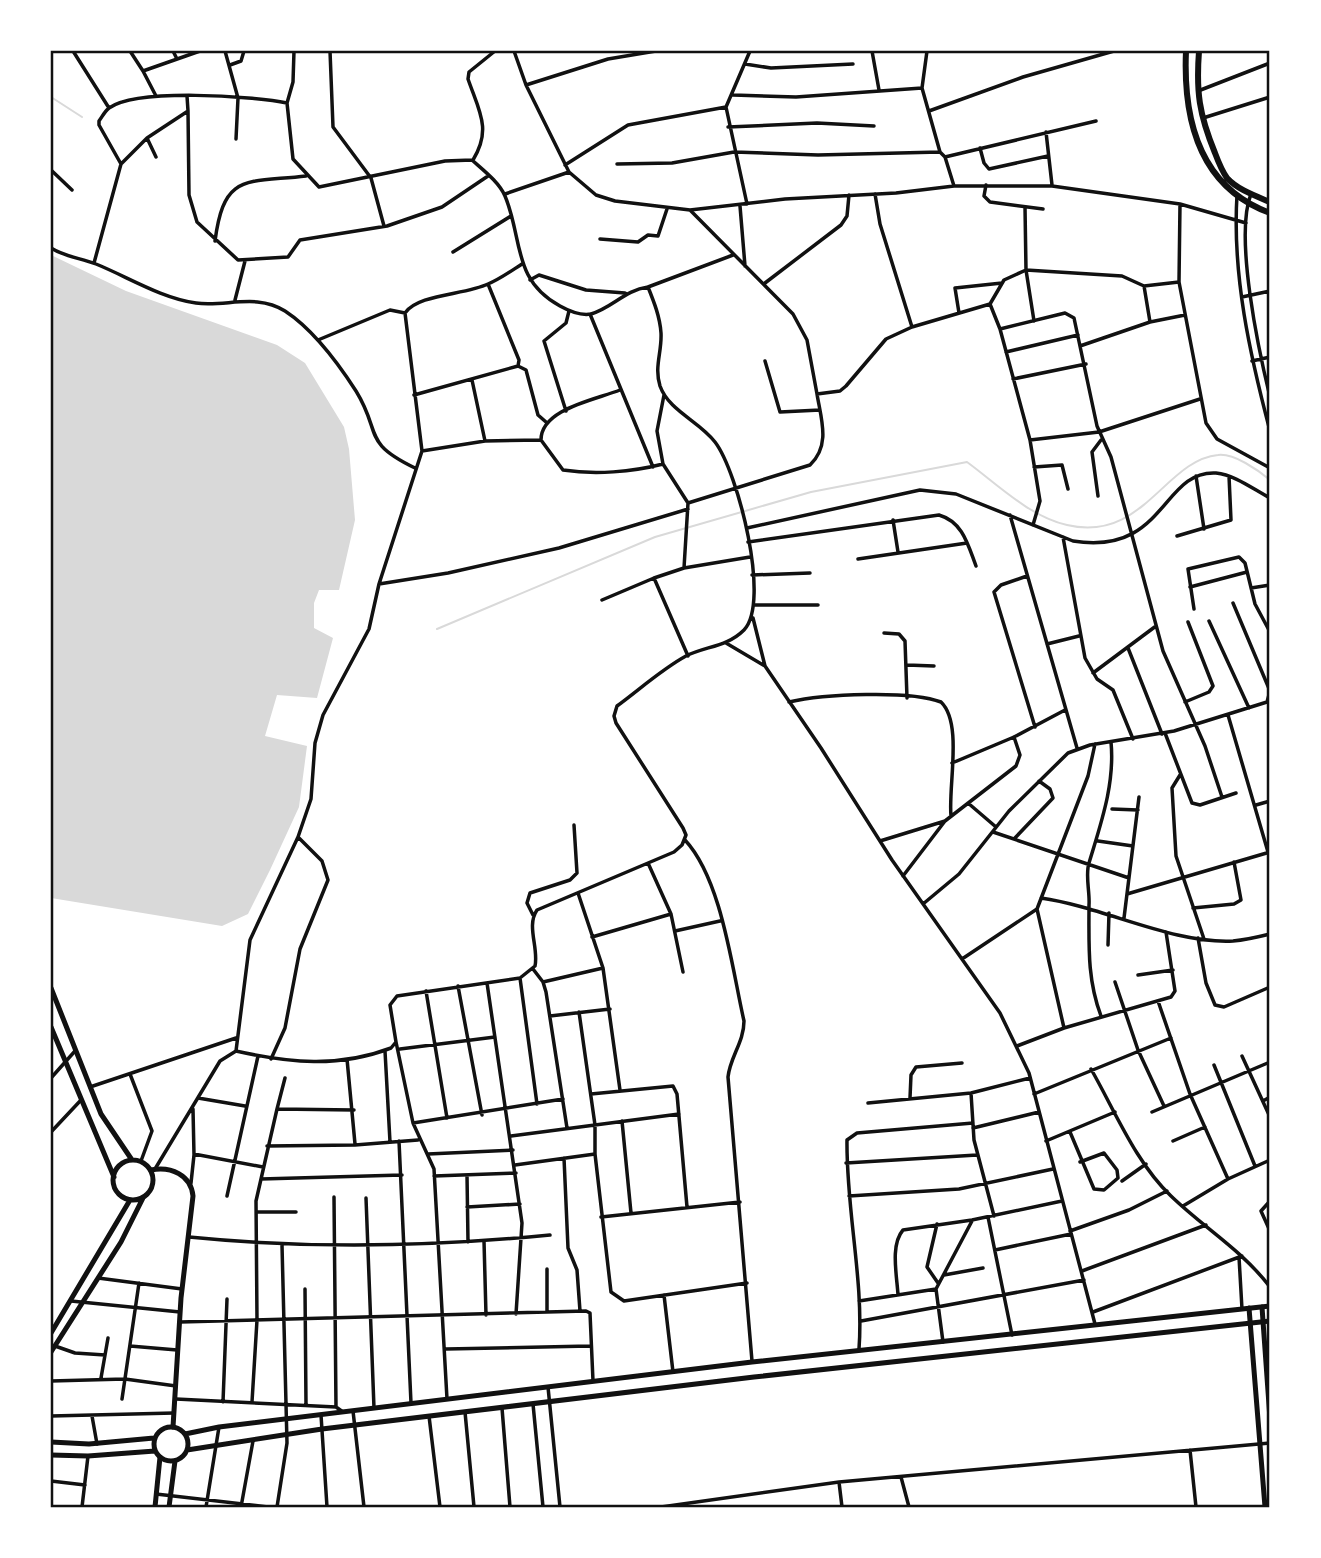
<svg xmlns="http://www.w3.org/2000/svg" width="1321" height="1558" font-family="'Public Sans',sans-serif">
<rect width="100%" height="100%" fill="#fff"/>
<path fill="#d9d9d9" d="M51 255 126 291 277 345 305 363 344 427 349 449 355 520 339 590H319L314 603V628L333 638 317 698 277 695 265 736 307 746 299 807 270 870 248 914 222 926 51 898Z"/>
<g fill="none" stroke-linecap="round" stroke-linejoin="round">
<path stroke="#d9d9d9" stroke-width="2" d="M51 97 82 117
M437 629 655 537 811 492 967 462C997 484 1030 517 1067 525 1143 543 1165 460 1218 455 1234 453 1258 470 1270 480"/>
<path stroke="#111" stroke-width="3.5" d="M73 51 109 108
M130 51 143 71 200 51
M173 51 176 57
M225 51 238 98 236 139
M330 51 333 127 371 178 384 226
M514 51 526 85 569 172 596 195 615 201 690 210 785 199 896 193 954 186H1052L1180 204 1246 223
M872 51 879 90
M745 64 771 68 853 64
M230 65 241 61 244 51
M143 71 156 96
M526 85 608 59 656 51
M922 88 927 51
M1198 91 1270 63
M733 95 796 97 922 88 940 152 945 157 954 186
M287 103 293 82 294 51
M188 111 189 195 197 222 238 260 288 257 300 240 387 226 442 207 488 176
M929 111 1023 77 1114 51
M1203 118 1270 97
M728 127 817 123 874 126
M1046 132 1052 185
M147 138 188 111 187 96
M980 148 984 163 989 169 1048 156
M945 157 1096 121
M473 160C492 129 479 111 468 79L469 72 495 51
M617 164 672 163 734 152 818 155 940 152
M565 165 628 125 726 107
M51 170 72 190
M986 185 984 196 990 202 1043 209
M505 194 569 172
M875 194 880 224 912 327 990 304 1000 329 1065 313 1074 318 1097 426 1111 457 1163 651 1205 746 1222 797
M1251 194C1234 236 1259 352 1270 397
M1237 195C1232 275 1250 355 1270 431
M747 204 726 107 750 51
M1180 204 1179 282 1206 423 1217 439 1270 468
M740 206 745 266
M690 210 793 314 807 340 817 394
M600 239 638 242 648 235 658 236 667 209
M215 241C224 172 246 183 306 176
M51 248C65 257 81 258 96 264 128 277 161 298 196 303 226 307 257 293 285 311 314 330 338 363 356 391 382 433 361 442 415 468
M453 252 511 216
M94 263 121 164
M530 280 539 275 586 290 625 293
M765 283 841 225 847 216 849 195
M1144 286 1150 322
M648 287 733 255
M1269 291 1270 300
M1242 297 1270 291
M235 300 245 261
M990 304 1004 280 1026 270 1025 207
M959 313 955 288 1002 283
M590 314 653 467
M1034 321 1026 270 1122 276 1144 286 1179 282
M1000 329 1030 440 1040 501 1033 525
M318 340 390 310 405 313
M1080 346 1150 322 1185 315
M1006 352 1078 335
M765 361 780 412 820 410
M1252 361 1270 357
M518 366 526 370 538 415 546 422
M1013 379 1086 364
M472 380 485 441
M414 395 518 366 519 360 488 284
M566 411 544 341 566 323 569 311
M541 440C541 409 595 400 620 390
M1030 440 1099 432 1200 399
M422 451 485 441 541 440 563 470C595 475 632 472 663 464L657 431 664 395
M663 464 688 503 684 568 654 578 688 656
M1034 467 1062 465 1068 489
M1196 476 1204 529
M1098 496 1092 452 1101 440
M688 503 810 465C831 445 821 419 817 394L840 391 846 386 886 339 912 327
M1010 515 1077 748
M893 520 898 552
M747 528 920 490 956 494 1073 541C1166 556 1161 470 1216 473 1235 475 1253 489 1270 498
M1177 536 1231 520 1229 476
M1063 537 1085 658 1097 679 1113 690 1133 739
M748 542 939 515C963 522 968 545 976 566
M858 559 967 543
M684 568 750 557
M752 575 810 573
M1027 576 1001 585 994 592 1035 727
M379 584 448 573 559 548 688 509
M1190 587 1247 572
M1251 588 1270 585
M602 600 654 578
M755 605H818
M1194 609 1188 569 1239 557 1245 563 1255 604 1270 632
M753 618 765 666 821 748 892 860 1000 1013 1029 1073 1095 1324
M1209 621 1249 708
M884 633 899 634 905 641 907 698
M726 643 765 666
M1047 644 1079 636
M1128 648 1162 734
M907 665 934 666
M1093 673 1156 626
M789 702C823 694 910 690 941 702 963 723 948 786 951 816
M1185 702 1209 692 1213 686 1188 622
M1228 715 1268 852
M1165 733 1192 803 1200 805 1236 793
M952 763 1014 737 1065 710
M1180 775 1172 788 1176 856 1204 939
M968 803 996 827
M1256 805 1270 801
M1112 809 1138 810
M993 832 1129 878
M1014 839 1053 798 1050 789 1039 781
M685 840C722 880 732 969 744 1021 744 1042 730 1057 728 1077L752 1361
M880 841 945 821
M1098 841 1133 846
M648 863 671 914 683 972
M903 876 945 821 1016 766 1020 755 1014 737
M578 893 603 968 620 1090
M1127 894 1270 852
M1041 898C1104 907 1172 944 1233 941 1245 940 1258 937 1270 934
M923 904 959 874 1009 811 1068 753 1090 745 1174 731 1267 702 1270 691 1233 603
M1193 908 1234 904 1241 900 1234 862
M533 915 527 903 530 893 570 880 577 873 574 825
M1124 918 1139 797
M675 931 720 921
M592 937 671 914
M1198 938 1206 983 1215 1005 1224 1007 1270 987
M1108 945 1109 913
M962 959 1037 909
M533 969 543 982 546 992 567 1128
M1138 975 1173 970
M520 978 537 1104
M543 982 603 968
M1115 982 1138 1050 1164 1106
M487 983 522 1223 516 1314
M458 986 482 1115
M426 991 447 1118
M1158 1001 1190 1094 1228 1179
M579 1012 595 1125V1154L611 1292 624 1301 747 1283
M550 1016 610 1009
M1101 1016C1087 979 1089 945 1089 905 1090 892 1085 875 1089 863 1101 823 1115 784 1111 742
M1064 1028 1037 909 1088 776 1095 744
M396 1042 413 1123 434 1169 447 1399
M1017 1046 1064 1028 1171 997 1175 991 1166 932
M400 1049 495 1037
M236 1051 250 940 298 837
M385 1051 390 1142
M1242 1056 1270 1117
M271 1059 285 1028 300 949 328 880 322 861 298 837 311 799 315 743 323 715 369 629 379 584 422 451 405 313C418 294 465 295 488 284 500 279 511 271 522 264
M347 1059 355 1144
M1214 1065 1255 1166
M1091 1069C1115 1111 1136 1163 1171 1196 1204 1228 1242 1250 1270 1287
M130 1074 152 1131 141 1161
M51 1078 75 1051
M90 1087 236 1038
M971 1093 974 1140 994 1216
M591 1094 673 1086 677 1094 687 1207
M1034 1094 1171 1038
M198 1098 245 1106
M910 1098 911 1075 916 1067 962 1063
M1263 1101 1270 1097
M868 1103 971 1093 1030 1078
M277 1109 285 1078
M1152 1112 1270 1062
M622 1121 631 1213
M413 1123 563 1099
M973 1128 1039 1112
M51 1132 81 1100
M1070 1132 1094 1189 1104 1190 1118 1178 1117 1170 1104 1153 1080 1162
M511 1136 679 1114
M399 1141 411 1403
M1046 1141 1115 1112
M1173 1141 1205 1127
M267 1146 355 1145 418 1140
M194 1154 263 1167
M428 1154 513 1150
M564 1158 568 1248 577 1270 580 1311
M846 1163 977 1155
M515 1165 595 1154
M155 1169 220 1061 236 1051C289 1063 339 1068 391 1048L396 1042 390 1005 397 996 520 978 535 966C539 948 526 926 537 910L674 852 682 845 686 835 683 828 616 723 614 716 617 706C639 690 662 669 686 656 706 646 727 647 744 630 771 602 738 472 715 442 699 421 669 411 660 386 654 367 662 352 661 333 660 317 654 302 648 287 625 290 612 308 591 314 580 316 569 311 560 306 512 280 523 239 505 196 499 182 483 170 472 160L445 161 319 187 293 159 287 103C251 96 138 88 109 108 105 111 102 117 99 121V125L121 164 147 138 156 157
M467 1175 468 1242
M434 1176 516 1173
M261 1179 402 1175
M1122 1181 1146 1164
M191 1183 194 1155 193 1109
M227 1196 258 1056
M849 1196 959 1189 1053 1169
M334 1197 336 1407
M366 1198 374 1408
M1270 1201 1261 1211 1270 1231
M1183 1206 1228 1179 1270 1160
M467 1207 520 1204
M256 1212H296
M601 1217 740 1202
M988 1217 1012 1335
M937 1224 927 1267 938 1283
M1070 1231 1129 1210 1167 1191
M189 1237C309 1249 429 1247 550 1235
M484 1241 486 1315
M995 1250 1071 1234
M1239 1257 1242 1309
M1082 1271 1206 1225
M944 1275 983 1268
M98 1278 182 1289
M305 1289 306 1405
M664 1295 673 1372
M898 1295C897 1276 890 1245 903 1230L972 1220 1062 1201
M71 1301 180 1312
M859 1301 936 1289
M547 1312V1269
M1093 1312 1242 1256
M861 1321 1084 1280
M180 1322 586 1311 590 1313 593 1381
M943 1342 936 1289 972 1221
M55 1346 75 1353 105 1355
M130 1346 177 1350
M446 1349 590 1346
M859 1349C864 1280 846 1210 847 1140L857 1133 973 1123
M101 1378 108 1338
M51 1381 125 1379 176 1386
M548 1387 560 1507
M122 1399 139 1283
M176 1399 336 1407 343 1412
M223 1402 227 1299
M252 1402 257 1320 256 1201 277 1109 354 1110
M533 1404 543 1507
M502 1408 510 1507
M353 1411 364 1507
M465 1412 474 1507
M321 1415 327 1507
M51 1416 174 1413
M92 1416 97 1444
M429 1416 440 1507
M1190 1450 1196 1507
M901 1477 909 1507
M51 1481 85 1485
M839 1482 842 1507
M156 1494 268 1507
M82 1507 88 1456
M206 1507 219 1427
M241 1507 253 1441
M277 1507 287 1443 282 1245
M661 1507 839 1482 1270 1443"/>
<path stroke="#111" stroke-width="5" d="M151 1170C171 1166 191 1175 193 1196L181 1298 173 1427
M1262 1307 1270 1419
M1249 1308 1265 1507
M155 1507 160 1457
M169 1507 175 1461"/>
<path stroke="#111" stroke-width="5" d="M51 988 101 1114 132 1160
M51 1027 114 1177
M113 1180a20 20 0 1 1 40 0a20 20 0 1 1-40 0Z
M51 1333 130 1200
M51 1352 121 1242 143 1198
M154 1444a17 17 0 1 1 34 0a17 17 0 1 1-34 0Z
M185 1434 219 1427 752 1362 1270 1306
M51 1442 89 1444 154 1438
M187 1450 322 1429 754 1377 1270 1321
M51 1455 88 1456 155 1451"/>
<path stroke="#111" stroke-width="6" d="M1186 51C1183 120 1199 187 1270 213
M1199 51C1196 92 1199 114 1215 153 1218 161 1222 171 1227 178 1238 190 1256 196 1270 202"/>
</g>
<rect width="1321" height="1558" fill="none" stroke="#ffffff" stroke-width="105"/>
<rect x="52" y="52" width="1216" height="1454" fill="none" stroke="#111" stroke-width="2.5"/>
</svg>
